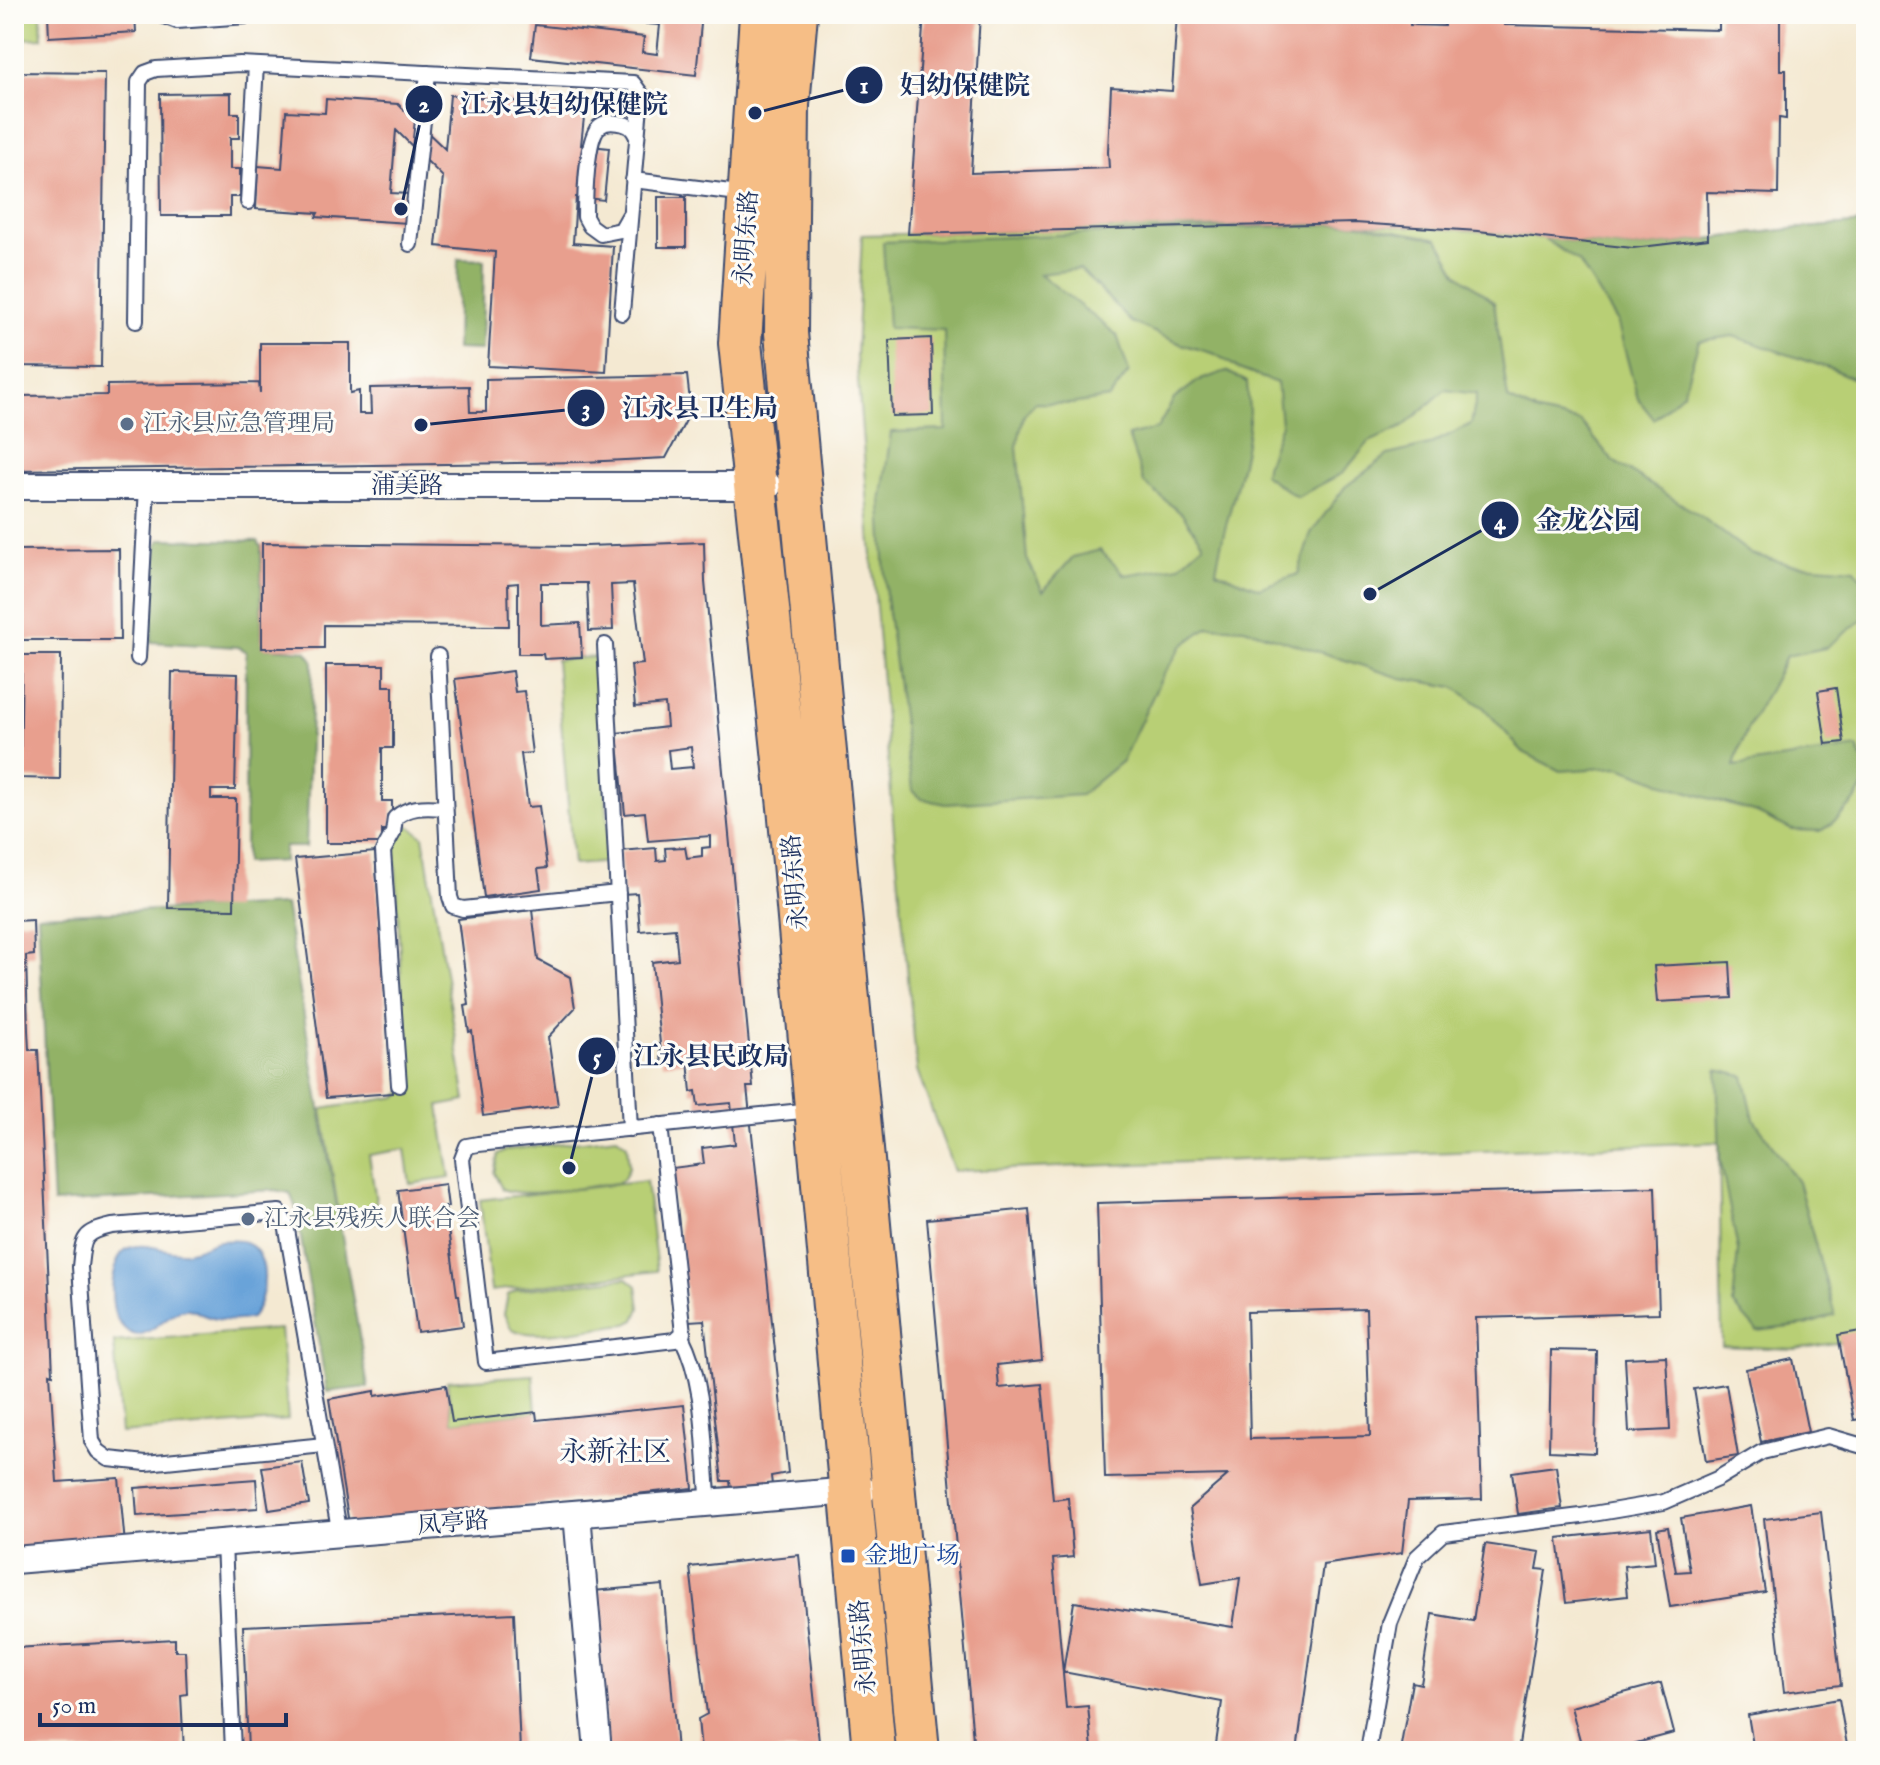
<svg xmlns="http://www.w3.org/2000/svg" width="1880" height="1765" font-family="'IM FELL English','Noto Serif SC',serif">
<rect width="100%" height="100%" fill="#fdfcf7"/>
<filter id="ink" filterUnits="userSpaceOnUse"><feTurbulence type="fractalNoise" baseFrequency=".0125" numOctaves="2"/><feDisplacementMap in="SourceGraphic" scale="16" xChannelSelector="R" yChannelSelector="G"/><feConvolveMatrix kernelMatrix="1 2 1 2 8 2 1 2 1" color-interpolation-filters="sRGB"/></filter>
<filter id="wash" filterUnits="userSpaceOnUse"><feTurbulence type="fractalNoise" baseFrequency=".006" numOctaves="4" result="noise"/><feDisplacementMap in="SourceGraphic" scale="32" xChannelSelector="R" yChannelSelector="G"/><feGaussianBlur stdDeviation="1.8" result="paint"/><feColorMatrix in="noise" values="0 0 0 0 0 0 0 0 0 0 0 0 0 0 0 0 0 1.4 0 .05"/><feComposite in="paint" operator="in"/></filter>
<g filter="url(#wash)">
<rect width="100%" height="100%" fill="#f4e9d2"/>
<path fill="#b8cf74" stroke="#6a7f69" stroke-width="2" d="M14 14H41L42 38 14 39Z
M1355 223 1478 231 1633 248 1791 229 1866 223V1373L1854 1340 1795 1349 1722 1346 1719 1142 954 1171 917 1070 894 832 856 356 862 235Z
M595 657 611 862 573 865 556 660Z
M408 825 423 836 466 1101 439 1106 450 1178 410 1184 405 1149 369 1155 379 1221 341 1227 322 1109 396 1097 406 1090 394 826Z
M617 1137 627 1145 629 1167 624 1179 617 1183C588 1186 526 1199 502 1189L494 1173 498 1154 506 1150Z
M646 1181 657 1271 491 1291 480 1200Z
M627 1278 637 1286 640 1308 635 1320 627 1324C595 1327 541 1340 512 1330L504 1314 508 1295 517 1290Z
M280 1329 288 1420 121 1433 114 1342Z
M533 1375 536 1412 452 1422 447 1381Z"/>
<path fill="#92b266" stroke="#567062" stroke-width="2" fill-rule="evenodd" d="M1355 223 1438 239 1457 273 1494 302 1508 399 1538 413 1581 422 1612 460 1702 517 1751 554 1789 564 1855 569 1866 585V617L1825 648 1786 656C1769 696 1745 722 1734 766L1857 747C1860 755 1865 763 1866 771 1869 794 1837 820 1821 831L1792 830 1757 813 1673 787 1620 767 1560 771 1523 752 1484 708 1454 687 1401 678 1244 628 1209 626 1182 646 1161 679 1122 761 1081 795 946 804 922 799 912 790 886 598 881 503 891 432 946 430 944 330 888 328 883 242ZM1080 269 1131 322 1181 344 1215 354 1241 370 1277 383 1281 424 1263 474 1297 497 1343 473 1369 442 1403 427 1445 390 1477 394 1471 424 1429 445 1388 455 1345 487 1311 533 1298 574 1259 588 1216 571C1224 520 1245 471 1249 419 1249 407 1248 394 1247 382L1226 371 1198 381 1174 399 1157 429 1128 436 1144 483 1182 514 1204 544 1179 566 1125 575 1100 550 1073 557 1043 591 1027 559 1017 446 1024 415 1035 403 1071 404 1109 398 1129 372 1117 335 1040 274Z
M1866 223V385L1837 371 1733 336 1699 341 1683 393 1654 419 1638 399 1617 321 1579 262 1543 238 1633 248 1791 229Z
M458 259 484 260 482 350 456 349Z
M162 539 258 541 261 547 262 647 306 651 313 660 306 847H284V861L245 863 246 651 238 647 151 642 157 544Z
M285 905 368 1387 327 1392 296 1209 290 1193 274 1190 53 1203 38 915Z
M1717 1070 1744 1076 1754 1119 1798 1182 1835 1315 1806 1325 1757 1331 1733 1304 1738 1250 1720 1159Z"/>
<path fill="#69a3d9" stroke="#42699c" stroke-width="2" d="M218 1241C227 1241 237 1239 245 1242 272 1253 267 1300 251 1318 236 1322 218 1321 203 1315 196 1312 193 1308 186 1309 162 1311 142 1356 119 1322 112 1312 111 1292 113 1280 115 1269 117 1253 129 1248 148 1241 165 1253 183 1252 196 1251 206 1245 218 1241Z"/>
<g id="blocks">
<path fill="#e89f8e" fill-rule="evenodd" d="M48 14H135L136 32 49 37Z
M575 14H702L696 75 531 57 535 25 644 37 642 52 657 54 660 25 575 18Z
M924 14H980L971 173 1109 168 1108 152 1111 87 1172 91 1177 14H1410V25L1444 26V14H1505V25L1719 30V14H1780V70H1786V119L1779 118 1778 194 1707 192 1708 239 1633 248 1478 231 1355 223 908 234Z
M14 72 105 73 101 367 14 366Z
M231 93V113H239V138H230V169H240V197H230V216H161L160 94Z
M450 95 585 108 581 145 609 148 604 200 576 197 573 243 613 246 606 372 488 366 495 252 436 246 443 177 396 130 391 193 410 194 408 223 316 217 318 213 256 209 258 166 282 168 286 111 325 113 326 99 398 104 445 149Z
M658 197H686V247H658Z
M931 338 933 415 892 416 889 340Z
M260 343H350V393L359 391V414H371L370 388 469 386 470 412H486V379L687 375 691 411 666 458 583 462 14 470V396L107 395V385L259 383 260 393Z
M704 542 705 582 753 1087H747L788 1473 771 1476 774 1503 733 1507 730 1481H722L704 1320 689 1321 672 1168 704 1164 702 1148 735 1144 731 1103 698 1106 696 1091 691 1092 688 1061 662 1064 652 962 678 959 675 928 640 931 637 893 623 894 620 851 656 848 657 861 666 860 665 848 685 847 687 858 702 856V848L710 847V836L648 841 645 812 625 814 617 733 667 727 665 704 635 707 631 665 643 664 633 584 611 585 613 630 589 631 587 583H541V625L580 623 582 657 544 659 543 654H518V583L508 584 509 626 324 625V648H262V543L586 546ZM691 747 693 767 670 769 668 750Z
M119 549 120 640H14V550Z
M22 655H61L60 779 20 778Z
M326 665H384V686H393V748H382V801H392V830H382V843H326Z
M512 671 515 692 524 691 532 753 521 754 528 807 539 806 547 868 538 869 541 889 484 897 455 679Z
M172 672 238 674 235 790H211V799H236L234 909 168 908Z
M1836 688 1844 742 1826 744 1818 691Z
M375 852 392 1093 326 1098 295 859Z
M532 910 538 960 570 977 575 1008 548 1037 558 1106 483 1116 472 1031 469 1032 465 1006 469 1005 458 919Z
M33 920 34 955 26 956 28 1030 29 1050H38L53 1374 50 1373 57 1482 119 1478 125 1545 14 1555V921Z
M1730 962 1732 998 1657 1002 1654 966Z
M445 1184 448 1207H445L457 1295H459L463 1326 417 1332 398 1190Z
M1655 1187 1659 1313 1476 1318 1482 1499 1408 1501 1402 1553 1323 1565 1297 1751H1215L1222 1702 1063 1672 1074 1602 1233 1627 1240 1578 1202 1584 1190 1508 1228 1475 1105 1478 1097 1203ZM1366 1309 1370 1436 1250 1439 1247 1312Z
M1029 1209 1042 1360 997 1365 999 1388 1042 1384 1053 1500 1068 1498 1073 1557 1053 1559 1066 1708 1088 1706 1092 1749 974 1751 927 1219Z
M1866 1330V1418L1854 1420 1838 1335Z
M1551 1350 1597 1351 1595 1453 1549 1451Z
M1666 1356 1670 1430 1629 1432 1625 1358Z
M1793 1359 1808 1432 1761 1442 1746 1369Z
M1726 1384 1738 1456 1706 1461 1694 1389Z
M446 1385 452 1422 536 1412 537 1420 684 1405 693 1488 349 1524 329 1399 375 1391V1396Z
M302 1462 309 1504 269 1510 262 1467Z
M1556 1466 1562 1508 1518 1514 1512 1472Z
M256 1479 258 1508 137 1516 135 1488Z
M1751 1506 1765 1592 1670 1607 1657 1529 1668 1527 1676 1572 1690 1571 1681 1518Z
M1821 1512 1841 1685 1784 1692 1764 1519Z
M1651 1528 1655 1563 1624 1566 1627 1596 1566 1603 1558 1538Z
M1485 1544 1540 1552 1537 1569 1546 1570 1518 1751H1400L1412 1682 1421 1684 1432 1614 1473 1621Z
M799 1555 820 1751H701L698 1719 707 1714 690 1567Z
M663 1585 677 1751H608L593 1591Z
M514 1613 520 1751H248L243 1626Z
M175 1639V1651H185L187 1694 181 1695 184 1751H14V1648Z
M1661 1683 1674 1733 1606 1751H1583L1571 1707Z
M1839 1699 1848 1751H1754L1748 1715Z"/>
</g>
</g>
<g filter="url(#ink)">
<use href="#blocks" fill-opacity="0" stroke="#3c4b6f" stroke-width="2"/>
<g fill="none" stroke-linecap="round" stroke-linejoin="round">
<defs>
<path id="service" d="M159 14 177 21 275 14
M633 180 747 194
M248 202 256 65
M629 216 621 230 601 234 590 226 585 217C585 200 586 135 600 126 605 122 613 122 618 123 629 124 633 128 637 137
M410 244 428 73
M136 321 139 82 145 73 156 69 240 64 633 83 641 94 622 313
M605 645 630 1129
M438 656 450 897 453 906 463 909 618 893
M138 658 147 486
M399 1085 383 851 393 833 395 818C410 805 427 807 445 808
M660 1125 683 1333 675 1340 486 1362 462 1159 467 1146 478 1144 811 1110
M681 1336C707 1386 703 1449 709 1504
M324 1445 146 1463 109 1459 98 1451 92 1441 80 1267C83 1238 82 1233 112 1226L279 1212 286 1224 338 1524 339 1534
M224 1543 233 1751
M1368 1751 1390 1623 1417 1557 1443 1533 1581 1516 1664 1502 1717 1479 1762 1452 1828 1436 1866 1447"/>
<path id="minor" d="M14 486H768
M577 1514 598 1751
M14 1560 863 1490"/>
<path id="primary" d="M761 14 740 343 789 807 874 1751
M796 14 788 105 786 333 918 1751"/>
</defs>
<use href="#service" stroke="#3c4b6f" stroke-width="18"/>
<use href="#minor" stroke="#3c4b6f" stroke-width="30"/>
<use href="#primary" stroke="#3c4b6f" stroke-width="46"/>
<use href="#service" stroke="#fff" stroke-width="14"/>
<use href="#minor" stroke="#fff" stroke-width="26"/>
<use href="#primary" stroke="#f6be86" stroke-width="42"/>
</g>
</g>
<g fill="#5c6f8a" stroke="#fdfcf7" stroke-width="3">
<circle cx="127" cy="424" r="8"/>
<circle cx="248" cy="1219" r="8"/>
</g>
<rect fill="#1a4fb4" stroke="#fdfcf7" stroke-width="3" x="840" y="1548" width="16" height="16" rx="4"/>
<g text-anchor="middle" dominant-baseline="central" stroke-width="6" stroke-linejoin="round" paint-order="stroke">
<g font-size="24" fill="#1b2f5e" stroke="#fdfcf7">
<text transform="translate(747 238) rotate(-86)">永明东路</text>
<text x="407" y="486">浦美路</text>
<text transform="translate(796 882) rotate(-95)">永明东路</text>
<text transform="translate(453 1524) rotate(-5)">凤亭路</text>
<text transform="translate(864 1647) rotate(-95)">永明东路</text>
</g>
<g font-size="24" fill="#4e5e75" stroke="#fdfcf7" text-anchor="start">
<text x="143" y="424">江永县应急管理局</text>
<text x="264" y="1219">江永县残疾人联合会</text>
</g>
<g font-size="24" fill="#164399" stroke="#fdfcf7" text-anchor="start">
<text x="864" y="1556">金地广场</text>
</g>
<g font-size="28" fill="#1b2f5e" stroke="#fdfcf7">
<text x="615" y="1453">永新社区</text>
</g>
</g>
<path fill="none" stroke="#1b2f5e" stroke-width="3" d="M755 113L864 85M401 209L424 104M421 425L586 408M1370 594L1500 520M569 1168L597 1056"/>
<g fill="#1b2f5e" stroke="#fdfcf7" stroke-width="3">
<circle cx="755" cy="113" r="8"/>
<circle cx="401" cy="209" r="8"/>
<circle cx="421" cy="425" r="8"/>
<circle cx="1370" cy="594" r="8"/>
<circle cx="569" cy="1168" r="8"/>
<circle cx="864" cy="85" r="20"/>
<circle cx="424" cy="104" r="20"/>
<circle cx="586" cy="408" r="20"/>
<circle cx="1500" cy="520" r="20"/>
<circle cx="597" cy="1056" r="20"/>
</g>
<g font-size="24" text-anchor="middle" font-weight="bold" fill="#fff">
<text x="864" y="93">1</text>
<text x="424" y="112">2</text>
<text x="586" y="416">3</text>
<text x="1500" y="529">4</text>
<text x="597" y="1065">5</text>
</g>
<g font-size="26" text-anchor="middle" font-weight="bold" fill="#1b2f5e" stroke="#fdfcf7" stroke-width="6" stroke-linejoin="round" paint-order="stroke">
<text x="965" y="94">妇幼保健院</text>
<text x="564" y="113">江永县妇幼保健院</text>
<text x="700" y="417">江永县卫生局</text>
<text x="1588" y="529">金龙公园</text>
<text x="711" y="1065">江永县民政局</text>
</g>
<rect width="1880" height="1765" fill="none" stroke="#fdfcf7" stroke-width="48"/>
<path d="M40 1713v12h246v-12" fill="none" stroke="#1b2f5e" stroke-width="4"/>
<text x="52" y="1713" font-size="24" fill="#1b2f5e" stroke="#fdfcf7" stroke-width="6" paint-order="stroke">50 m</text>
</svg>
